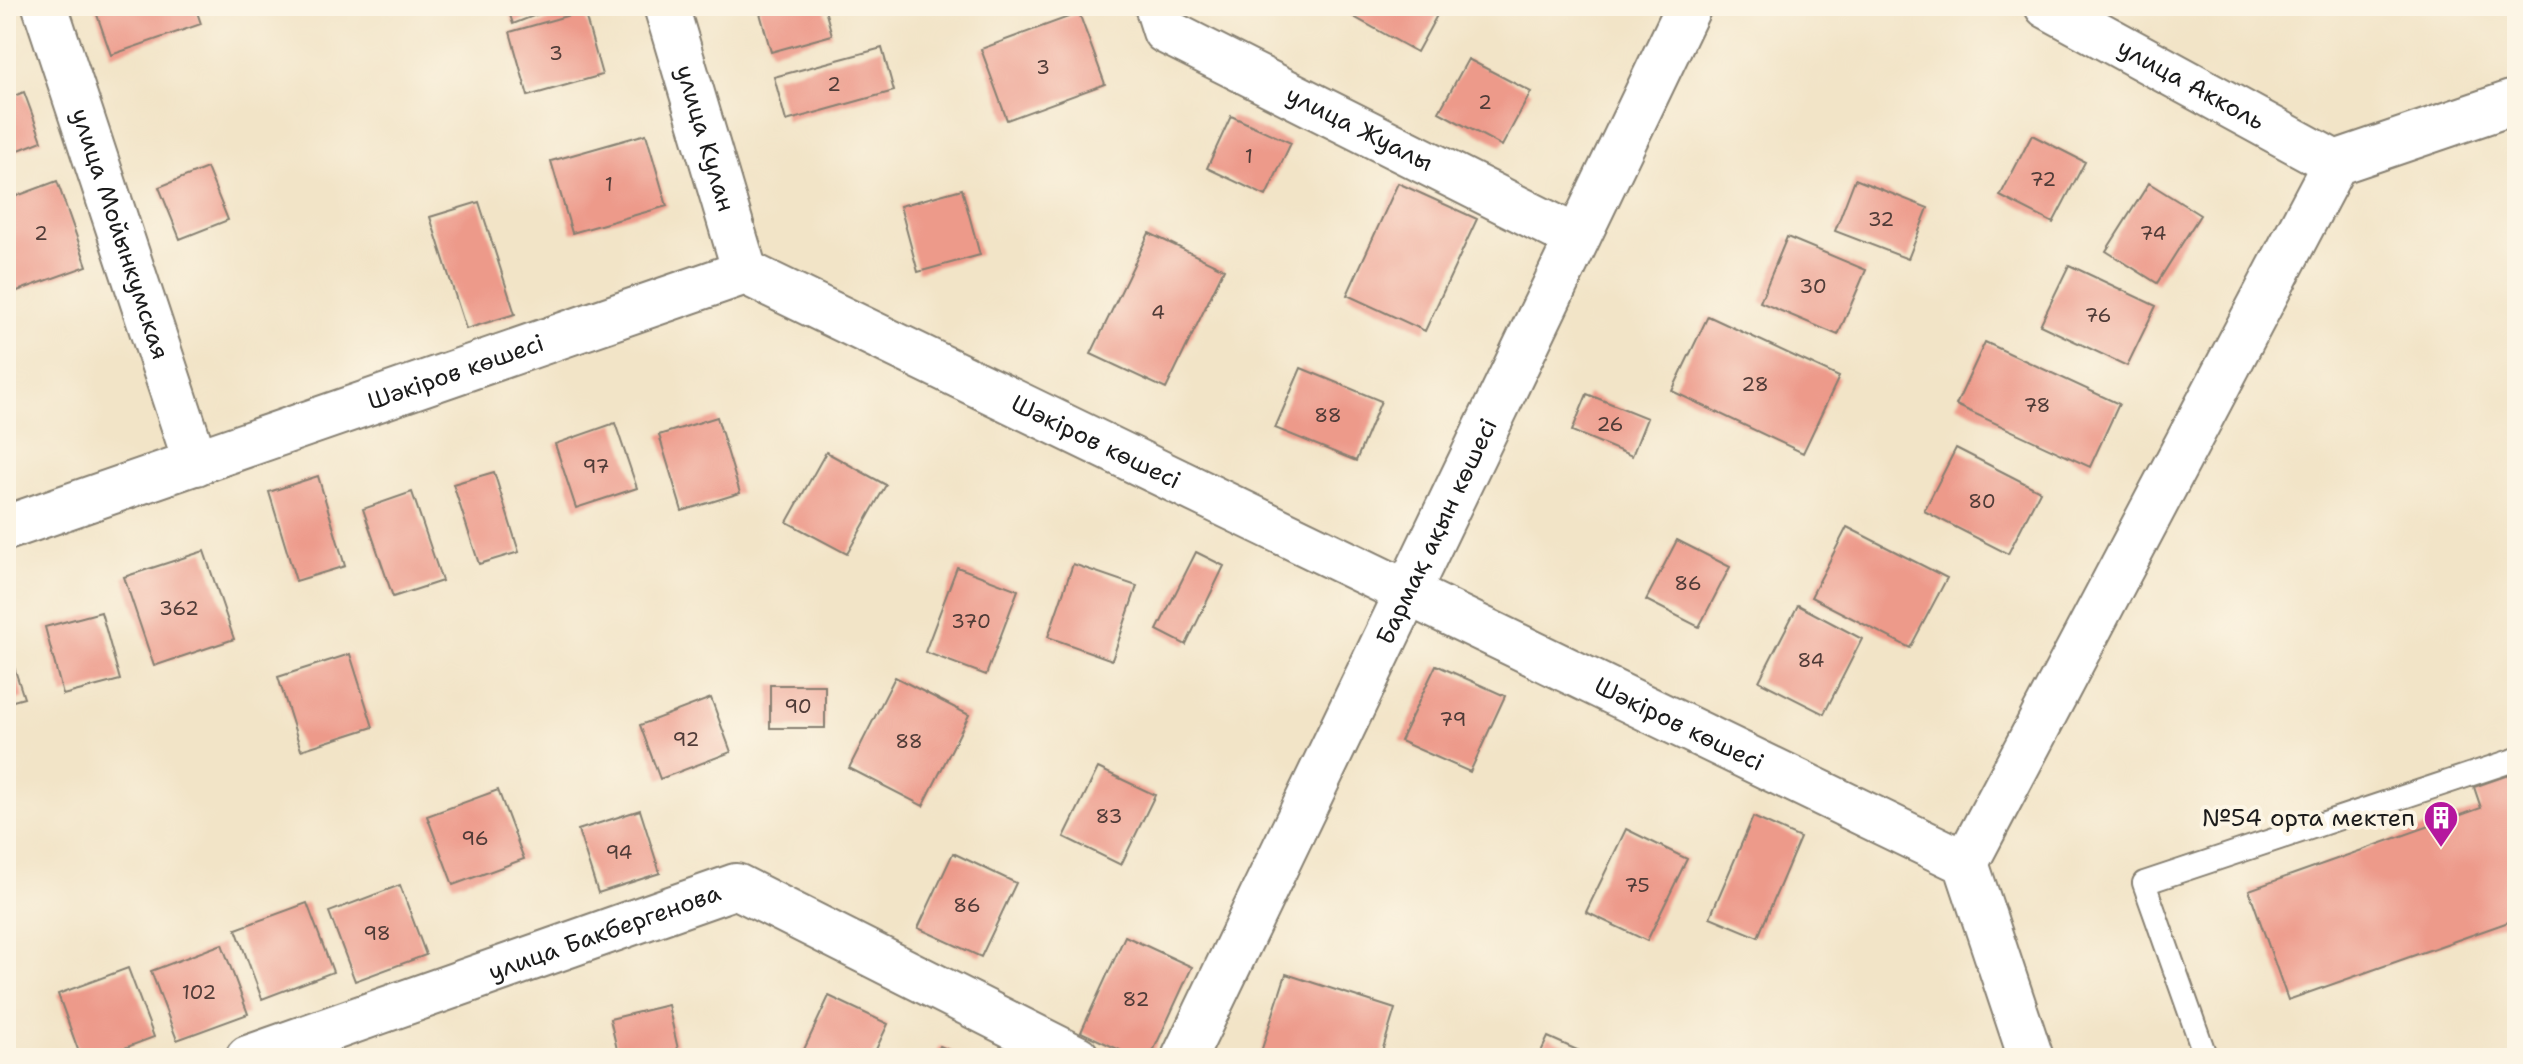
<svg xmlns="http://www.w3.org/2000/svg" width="2523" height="1064" font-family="'Shantell Sans',sans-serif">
<rect width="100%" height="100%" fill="#fcf5e5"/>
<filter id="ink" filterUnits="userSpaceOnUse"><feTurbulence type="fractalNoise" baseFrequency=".0125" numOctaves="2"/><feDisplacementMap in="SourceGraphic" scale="16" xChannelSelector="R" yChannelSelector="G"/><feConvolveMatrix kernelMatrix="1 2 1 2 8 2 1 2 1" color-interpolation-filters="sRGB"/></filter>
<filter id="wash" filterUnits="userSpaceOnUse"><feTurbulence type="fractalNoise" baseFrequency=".006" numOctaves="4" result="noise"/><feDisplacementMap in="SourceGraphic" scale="32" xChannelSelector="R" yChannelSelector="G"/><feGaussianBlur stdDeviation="1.8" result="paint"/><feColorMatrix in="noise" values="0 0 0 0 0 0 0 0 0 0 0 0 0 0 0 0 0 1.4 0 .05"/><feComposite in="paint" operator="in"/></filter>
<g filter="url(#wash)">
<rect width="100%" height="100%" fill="#f2e4c7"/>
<g id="blocks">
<path fill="#ed9a8a" d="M94 6H195L201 24 111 55Z
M507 6H559L513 24Z
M758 6H824L832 35 771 52Z
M1351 6H1442L1417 52 1347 13Z
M584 11 602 75 528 96 510 32Z
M1079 13 1105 84 1007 120 981 49Z
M882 48 894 91 786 121 774 77Z
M1468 59 1531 92 1502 146 1439 112Z
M24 92 42 141 6 155V99Z
M1231 116 1291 143 1266 196 1207 168Z
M646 134 667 206 572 233 551 161Z
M2032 135 2085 162 2053 223 2000 196Z
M207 168 228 220 180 239 159 187Z
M1855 179 1928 208 1908 259 1835 231Z
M57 181 87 266 6 295V200Z
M1398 183 1477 219 1425 331 1347 295Z
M2149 183 2200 215 2157 283 2106 251Z
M962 189 980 255 918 272 900 206Z
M479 202 515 314 466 329 430 217Z
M1149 233 1224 269 1166 389 1091 354Z
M1787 237 1866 270 1838 335 1760 302Z
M2069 265 2156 306 2127 366 2040 325Z
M1708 316 1839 377 1803 453 1672 391Z
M1985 342 2119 404 2090 467 1956 405Z
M1301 368 1381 401 1356 461 1275 428Z
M1587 394 1647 418 1632 456 1572 431Z
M717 417 740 493 682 511 659 435Z
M615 423 637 488 576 508 555 444Z
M1956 448 2040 491 2008 554 1924 511Z
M826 452 886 485 847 554 787 522Z
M494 472 519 552 479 564 453 484Z
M318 476 345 566 296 581 269 492Z
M412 492 442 581 393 597 363 509Z
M1847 527 1947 578 1910 648 1811 597Z
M1677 540 1730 567 1699 627 1646 600Z
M204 551 234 639 154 666 124 577Z
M1196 552 1224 566 1186 645 1157 630Z
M1073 564 1137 586 1112 660 1048 637Z
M957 567 1018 590 986 675 925 652Z
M1798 605 1862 639 1824 714 1759 681Z
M101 612 120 680 63 695 45 627Z
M6 642 24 698 6 703Z
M350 654 373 727 301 750 278 677Z
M1436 665 1505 696 1470 772 1400 741Z
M895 677 969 715 923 806 849 768Z
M770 685H825V728H770Z
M711 698 731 752 660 779 640 725Z
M1098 768 1155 795 1121 865 1064 837Z
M2517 772V919L2288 1000 2249 890 2481 808 2474 787Z
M498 790 524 859 453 885 427 816Z
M640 810 660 873 598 893 578 830Z
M1753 817 1800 838 1758 937 1710 917Z
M1626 829 1687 859 1647 941 1586 912Z
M953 853 1016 883 981 957 918 928Z
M400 885 426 955 355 981 329 912Z
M307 903 333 972 262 999 236 929Z
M1125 936 1192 967 1150 1058H1137L1081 1032Z
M222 944 248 1014 177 1040 151 971Z
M128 968 154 1037 98 1058H81L58 994Z
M1286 974 1395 1009 1380 1058H1259Z
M829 996 888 1024 872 1058H800Z
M668 1005 680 1058H619L610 1019Z
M1548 1037 1595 1058H1538Z
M940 1046 967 1058H935Z"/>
</g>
</g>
<g filter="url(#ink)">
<use href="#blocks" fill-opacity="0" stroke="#878072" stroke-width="2"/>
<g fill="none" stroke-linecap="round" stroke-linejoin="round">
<defs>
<path id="lane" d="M2206 1058 2144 883 2517 759"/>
<g id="street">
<path id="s1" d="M45 6 196 463"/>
<path id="s2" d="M666 6 745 272"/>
<path id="s3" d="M1157 6 1165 31 1577 238"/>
<path id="s4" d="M2047 6 2335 163"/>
<path id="s5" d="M6 528 745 272 1966 863 2031 1058"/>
<path d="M1966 863 2335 163 2517 101"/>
<path id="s6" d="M248 1058 736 886 1077 1058"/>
<path id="s7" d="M1184 1058 1689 6"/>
</g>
</defs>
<use href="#lane" stroke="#878072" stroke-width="26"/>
<use href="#street" stroke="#878072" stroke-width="48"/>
<use href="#lane" stroke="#fff" stroke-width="22"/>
<use href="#street" stroke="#fff" stroke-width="44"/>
</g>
</g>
<defs>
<symbol id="building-pin" viewBox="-11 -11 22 30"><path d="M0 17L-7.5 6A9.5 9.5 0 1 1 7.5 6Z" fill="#b5179e" stroke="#fcf5e5"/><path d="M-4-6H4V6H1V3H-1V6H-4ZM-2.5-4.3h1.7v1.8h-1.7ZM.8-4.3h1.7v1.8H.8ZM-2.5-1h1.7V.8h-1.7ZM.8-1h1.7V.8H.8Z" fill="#fff"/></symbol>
</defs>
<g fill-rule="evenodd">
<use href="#building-pin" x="2421" y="798" width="40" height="54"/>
</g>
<g text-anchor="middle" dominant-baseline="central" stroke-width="8" stroke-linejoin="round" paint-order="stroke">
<g font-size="20" fill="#503c38">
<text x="556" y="53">3</text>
<text x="1043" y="67">3</text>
<text x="834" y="84">2</text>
<text x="1485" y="102">2</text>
<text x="1249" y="156">1</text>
<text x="2043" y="179">72</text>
<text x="609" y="184">1</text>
<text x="1881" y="219">32</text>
<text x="41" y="233">2</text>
<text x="2153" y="233">74</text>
<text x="1813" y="286">30</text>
<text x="1158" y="312">4</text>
<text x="2098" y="315">76</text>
<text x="1755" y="384">28</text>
<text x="2037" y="405">78</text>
<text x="1328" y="415">88</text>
<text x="1610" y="424">26</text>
<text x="596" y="466">97</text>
<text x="1982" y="501">80</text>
<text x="1688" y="583">86</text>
<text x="179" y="608">362</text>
<text x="971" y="621">370</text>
<text x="1811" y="660">84</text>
<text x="798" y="706">90</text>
<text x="1453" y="719">79</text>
<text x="686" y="739">92</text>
<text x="909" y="741">88</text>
<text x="1109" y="816">83</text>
<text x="475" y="838">96</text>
<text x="619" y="852">94</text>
<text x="1637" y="885">75</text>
<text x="967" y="905">86</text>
<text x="377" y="933">98</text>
<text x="199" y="992">102</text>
<text x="1136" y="999">82</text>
</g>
<g font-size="24" fill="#1c1c1c" stroke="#fcf5e5">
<text stroke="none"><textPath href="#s4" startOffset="164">улица Акколь</textPath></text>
<text stroke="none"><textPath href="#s3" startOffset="244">улица Жуалы</textPath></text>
<text stroke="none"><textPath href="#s2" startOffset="138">улица Кулан</textPath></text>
<text stroke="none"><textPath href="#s1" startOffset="240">улица Мойынкумская</textPath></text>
<text stroke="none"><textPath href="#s5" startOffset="476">Шәкіров көшесі</textPath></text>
<text stroke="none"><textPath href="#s5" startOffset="1172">Шәкіров көшесі</textPath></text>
<text stroke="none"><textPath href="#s7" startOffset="584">Бармақ ақын көшесі</textPath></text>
<text stroke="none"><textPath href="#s5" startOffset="1820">Шәкіров көшесі</textPath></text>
<text stroke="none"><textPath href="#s6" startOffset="378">улица Бакбергенова</textPath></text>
</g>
<g font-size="24" fill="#1c1c1c" stroke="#fcf5e5" text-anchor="end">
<text x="2415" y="818">№54 орта мектеп</text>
</g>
</g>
<rect width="2523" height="1064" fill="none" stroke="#fcf5e5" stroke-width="32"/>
</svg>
